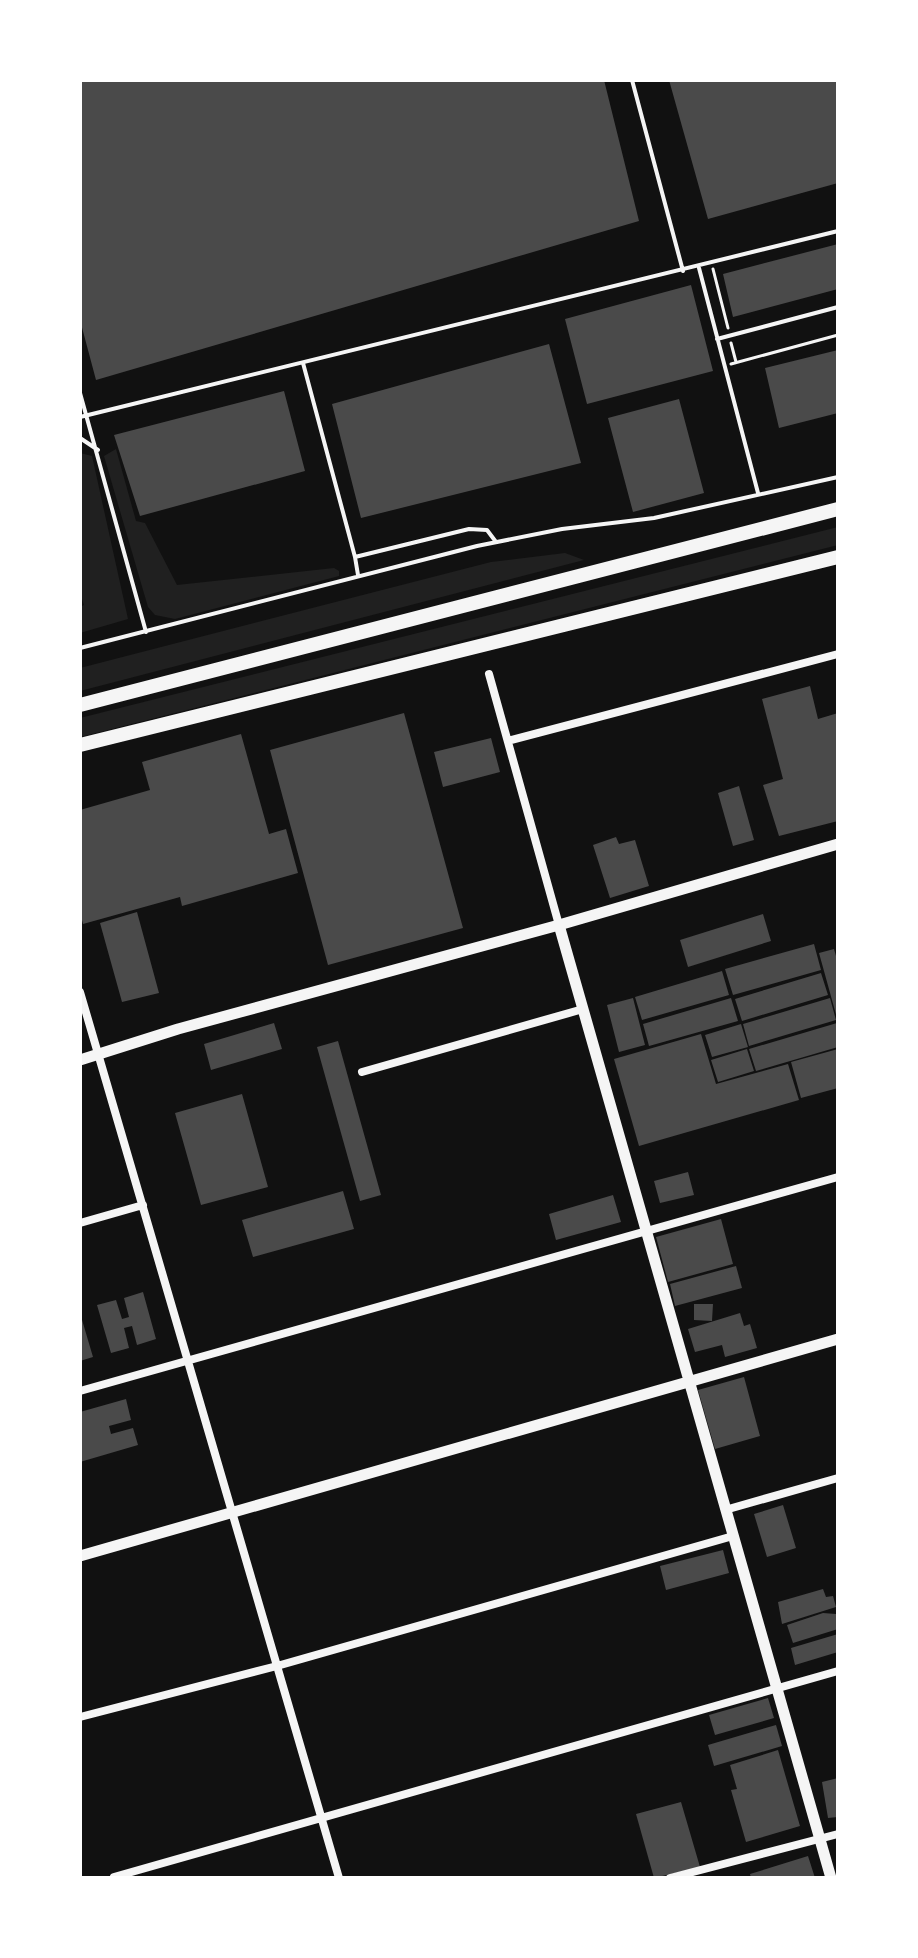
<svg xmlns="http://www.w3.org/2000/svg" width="918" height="1958" font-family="Figtree,sans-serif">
<rect width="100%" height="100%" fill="#111"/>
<path fill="#202020" d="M116 449 136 521 145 523 177 585 334 568 339 571V576L175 619 155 615 148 607 104 456Z
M80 453 92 456 128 619 80 633V607L84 605 80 593Z
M838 527V545L80 737V718Z
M565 553 584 560 80 691V668L491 562Z"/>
<path fill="#4a4a4a" d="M80 80H604L639 221 96 380 80 320Z
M669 80H838V183L708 219Z
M838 244V289L733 317 723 274Z
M691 285 713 371 587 404 565 319Z
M549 344 581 463 361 518 332 404Z
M838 350V413L779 428 765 368Z
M284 391 305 471 140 516 114 435Z
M679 399 704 493 633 512 608 418Z
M810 686 818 719 838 713V821L779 836 763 785 783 779 762 699Z
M404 713 463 928 328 965 270 750Z
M241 734 269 834 286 829 298 873 182 906 180 897 83 924 80 912V810L150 790 142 762Z
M491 738 500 772 443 787 434 752Z
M739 786 754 840 733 846 718 793Z
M616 837 619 844 635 840 649 886 610 898 593 845Z
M137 912 159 993 122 1002 100 923Z
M763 914 771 941 688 967 680 940Z
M814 944 821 970 733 995 725 969Z
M834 949 838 963 837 1018 819 953Z
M722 971 729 995 642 1020 635 997Z
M821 973 828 995 742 1021 735 999Z
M633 998 645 1045 619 1052 607 1005Z
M731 998 738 1021 649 1046 643 1024Z
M830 998 836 1020 749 1046 743 1024Z
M274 1023 282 1049 211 1070 204 1044Z
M837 1023 838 1047 756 1071 749 1049Z
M741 1024 748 1047 712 1057 705 1035Z
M701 1034 716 1084 788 1064 799 1100 639 1146 614 1059Z
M338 1041 381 1195 360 1201 317 1047Z
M747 1049 754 1071 718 1082 711 1060Z
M838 1049V1088L801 1098 791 1062Z
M242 1094 268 1187 201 1205 175 1113Z
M688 1172 694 1195 660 1203 654 1181Z
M343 1191 354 1229 253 1257 242 1220Z
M613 1195 621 1222 556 1240 549 1214Z
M721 1219 733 1264 668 1282 656 1237Z
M736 1266 742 1288 675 1306 670 1284Z
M143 1292 156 1339 137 1345 132 1326 124 1328 129 1348 111 1353 97 1305 116 1300 122 1319 129 1317 124 1298Z
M694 1304H713L712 1321 694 1320Z
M80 1313 93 1357 80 1361Z
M740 1313 744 1326 750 1324 757 1348 725 1357 722 1345 695 1352 688 1329Z
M744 1377 760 1436 715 1449 698 1390Z
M126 1399 131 1420 109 1426 111 1434 133 1428 138 1445 80 1462V1412Z
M783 1505 796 1548 767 1557 754 1514Z
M723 1550 729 1573 666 1590 660 1566Z
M823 1589 826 1597 833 1596 836 1607 782 1624 778 1602Z
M823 1613 836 1614 838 1629 793 1643 787 1625Z
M838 1634V1652L795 1665 791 1648Z
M768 1698 774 1718 715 1735 709 1715Z
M776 1725 782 1746 714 1766 708 1745Z
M778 1750 800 1826 746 1842 731 1790 737 1789 730 1765Z
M838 1778V1817L828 1818 822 1782Z
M681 1802 700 1867 654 1878 636 1814Z
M808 1856 815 1878H751L750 1874Z"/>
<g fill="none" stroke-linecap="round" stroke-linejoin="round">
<path stroke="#f5f5f5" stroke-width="3" d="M713 269 728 328
M731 343 736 362
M731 364 838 335"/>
<path stroke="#f5f5f5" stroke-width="4" d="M632 80 683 271
M699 268 758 493
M717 339 838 307
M303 363 355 557
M80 393 146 632
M80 417 838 231
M80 438 98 450
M358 575 355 557 469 529 487 530 496 542
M80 648 477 546 562 529 654 518 838 477"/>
<path stroke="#f5f5f5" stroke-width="8" d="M489 674 559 925
M508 741 838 654
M80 992 339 1878
M362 1072 583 1009
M80 1223 143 1205
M80 1391 838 1177
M725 1510 838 1478
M80 1717 277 1666 733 1536
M114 1877 838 1671
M670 1878 838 1834"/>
<path stroke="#f5f5f5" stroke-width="11" d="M559 925 831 1878
M80 1060 178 1029 559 925 838 844
M80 1556 838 1339"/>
<path stroke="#f5f5f5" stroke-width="14" d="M80 705 838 509
M80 745 838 557"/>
</g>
<rect width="918" height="1958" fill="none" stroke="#ffffff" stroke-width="164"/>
</svg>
